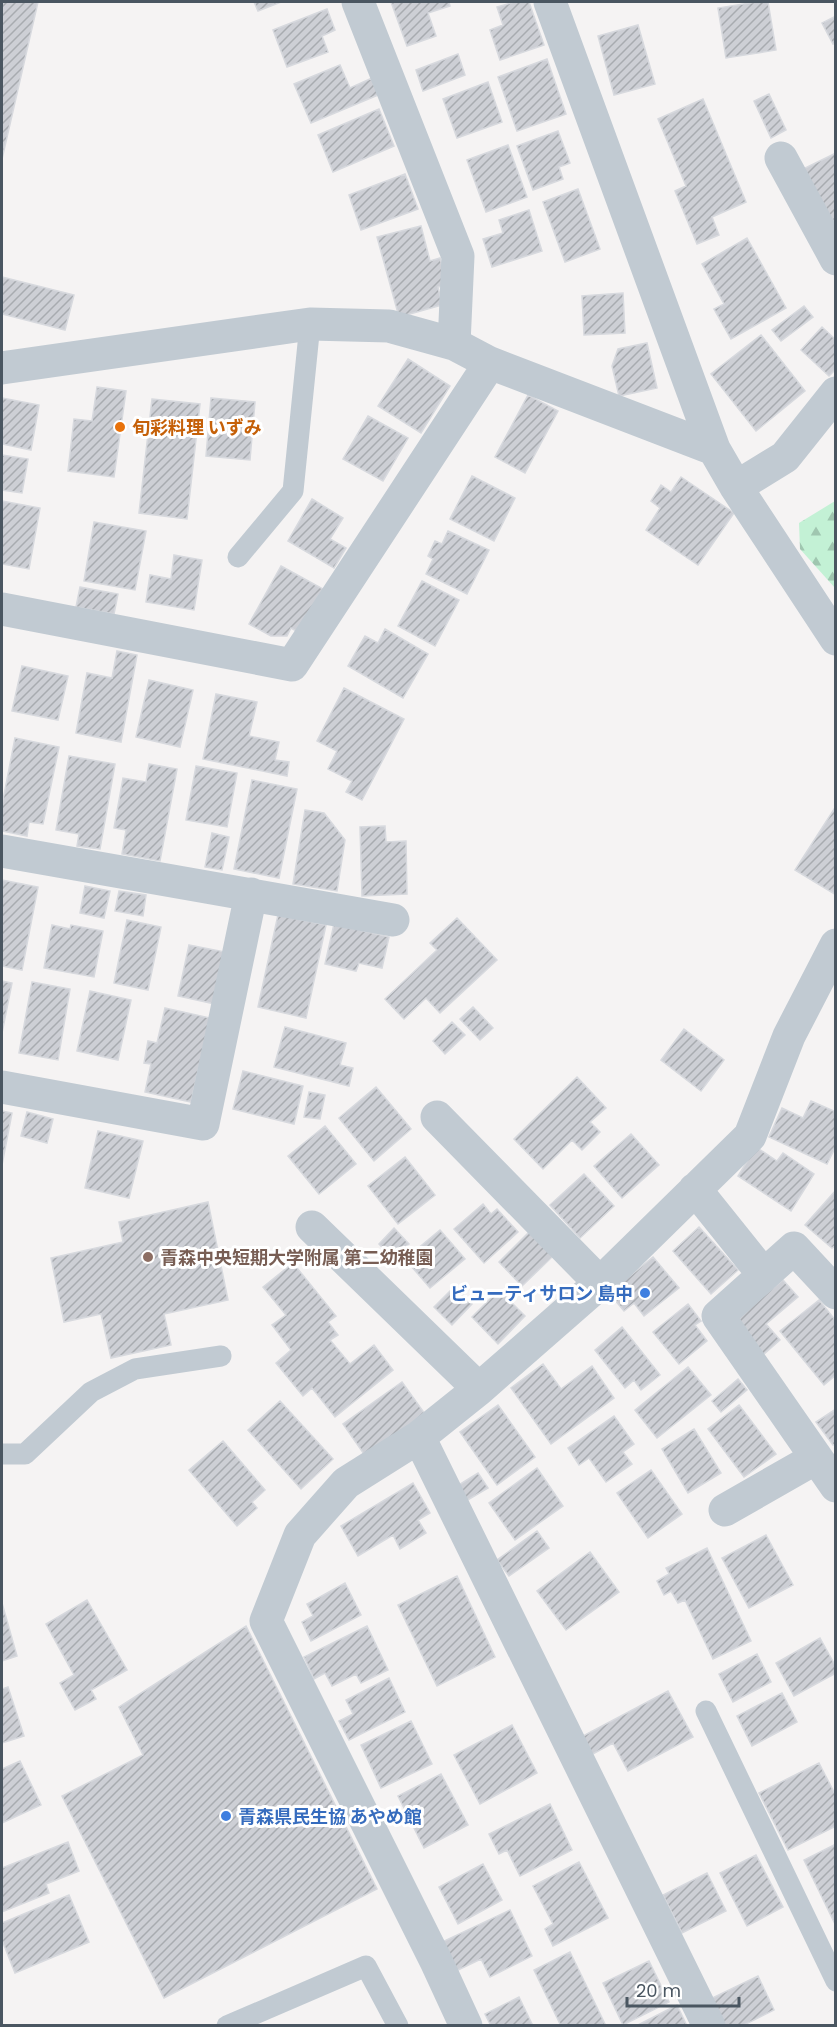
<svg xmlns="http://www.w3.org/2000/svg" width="837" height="2027" font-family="Poppins,'Noto Sans JP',sans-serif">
<defs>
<pattern id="forest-firs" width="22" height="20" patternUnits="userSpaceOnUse" patternTransform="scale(1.5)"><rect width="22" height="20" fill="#c3f1d5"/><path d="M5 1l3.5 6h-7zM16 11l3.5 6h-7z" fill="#a0c6b0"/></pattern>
<pattern id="building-hatch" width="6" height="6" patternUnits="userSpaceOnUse" patternTransform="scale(1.5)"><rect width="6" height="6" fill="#cdcfd5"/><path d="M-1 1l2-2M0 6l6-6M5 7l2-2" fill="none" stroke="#a8abb0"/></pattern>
</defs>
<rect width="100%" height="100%" fill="#f5f3f3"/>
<path fill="url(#forest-firs)" d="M835 501V588L800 549 799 523Z"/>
<path fill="url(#building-hatch)" stroke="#d7d9de" stroke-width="1.5" d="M2 2H38L2 159Z
M254 2H281L258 11Z
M391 2H449L450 6 428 13 436 36 407 46Z
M514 2H529L544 45 500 60 490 30 503 25 497 7Z
M756 2H768L776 50 726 58 718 8Z
M327 9 335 30 322 36 328 52 287 67 273 30Z
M836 16V43L833 44 822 23Z
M638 25 655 84 614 95 598 36Z
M458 54 465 75 423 91 416 70Z
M547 59 566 114 517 131 498 77Z
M340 65 350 88 372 78 378 95 311 123 294 84Z
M488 82 502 122 457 138 443 99Z
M769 94 786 130 771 138 754 101Z
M703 99 746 202 712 217 719 235 697 244 675 191 686 186 658 119Z
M379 109 394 146 333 172 318 135Z
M558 131 570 163 559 167 563 179 533 190 517 146Z
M508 145 527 197 486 212 467 160Z
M836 153V226L803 169Z
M405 174 418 209 361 230 349 195Z
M578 189 600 249 565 262 543 202Z
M529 210 542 251 492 267 483 239 503 233 499 220Z
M421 226 430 261 440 258 447 285 438 287 442 305 399 317 377 237Z
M747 238 786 308 731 339 714 309 724 304 702 264Z
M2 277 74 295 65 330 2 314Z
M623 293 625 333 584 335 582 296Z
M804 306 813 317 781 341 772 330Z
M822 327 836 340V369L829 376 801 350Z
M761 335 805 391 756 431 711 374Z
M647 343 657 388 619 396 612 366 618 349Z
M408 359 450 386 421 433 378 406Z
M97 387 126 391 114 477 68 471 74 419 92 421Z
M528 395 558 411 525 473 495 457Z
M2 398 39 405 31 450 2 444Z
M211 398 255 402 250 460 206 456Z
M152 399 200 404 187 519 139 513Z
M368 416 408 438 383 481 343 459Z
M2 455 28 459 22 493 2 490Z
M472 476 515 498 494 541 450 519Z
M681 477 734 513 698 565 646 530 660 508 651 501 661 485 671 492Z
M312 499 343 518 330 539 346 548 334 568 288 541Z
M2 501 40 508 29 569 2 564Z
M94 522 146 531 135 590 84 581Z
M448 531 489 550 467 594 426 574 433 559 428 556 435 541 442 544Z
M174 555 202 560 194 610 146 602 150 575 171 579Z
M281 566 323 589 298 632 291 628 287 636H271L249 624Z
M422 581 459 600 435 646 398 626Z
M80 587 118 594 114 614 76 607Z
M385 629 428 654 403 698 348 666 365 636 378 643Z
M117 651 137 655 121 742 76 733 87 673 112 678Z
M22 666 68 676 58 720 12 711Z
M149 680 193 690 180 747 136 737Z
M344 688 404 719 362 800 346 792 352 781 328 769 337 751 317 741Z
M216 694 257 702 249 736 279 742 275 760 289 762 287 776 203 759Z
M15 738 59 747 43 824 29 822 27 836 2 831V805Z
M69 756 115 764 100 849 77 846 79 834 56 830Z
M149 764 177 769 160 861 122 854 126 830 114 828 123 778 146 782Z
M196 766 237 773 227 827 186 820Z
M252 780 297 789 279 878 234 869Z
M836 806V895L795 870Z
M305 810 324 813 345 840 337 891 293 884Z
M385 826 386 842 406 841 407 894 362 896 360 827Z
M212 833 229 837 222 870 205 867Z
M2 880 38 887 22 970 2 966Z
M85 886 110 891 104 918 80 913Z
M119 891 146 895 143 916 115 911Z
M278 915 326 925 306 1018 258 1007Z
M457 918 497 960 440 1013 426 998 404 1019 385 999 437 950 430 943Z
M127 920 161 927 148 990 114 983Z
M334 924 389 937 382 968 359 963 356 971 325 964Z
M52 925 70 929 71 925 103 931 94 977 44 968Z
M189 945 225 952 215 1004 178 996Z
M2 981 12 983 2 1033Z
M32 982 70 989 58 1060 19 1053Z
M90 991 131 1000 118 1060 77 1051Z
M473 1007 493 1028 480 1040 460 1019Z
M165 1008 210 1018 191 1102 145 1092 151 1064 144 1063 148 1041 157 1043Z
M452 1022 465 1035 445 1054 433 1041Z
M285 1027 346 1043 340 1065 353 1068 349 1086 274 1067Z
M684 1029 724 1060 701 1091 661 1060Z
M243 1071 303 1086 294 1124 233 1109Z
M577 1077 606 1108 590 1122 600 1132 582 1150 572 1140 543 1169 514 1139Z
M376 1087 411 1129 374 1161 339 1118Z
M309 1092 325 1095 320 1119 304 1117Z
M811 1101 836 1112V1146L827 1164 769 1137 782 1108 803 1118Z
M2 1111 12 1113 2 1165Z
M27 1112 53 1119 47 1143 21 1136Z
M325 1126 356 1164 319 1194 288 1156Z
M98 1131 143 1141 129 1198 85 1188Z
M631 1134 659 1165 622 1198 594 1166Z
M756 1147 777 1161 783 1153 814 1174 791 1211 738 1176Z
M405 1157 435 1195 398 1224 368 1186Z
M584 1174 614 1206 580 1238 550 1205Z
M836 1190V1245L832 1248 805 1225Z
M208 1202 228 1300 164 1314 171 1345 111 1358 101 1314 64 1322 51 1258 123 1242 119 1222Z
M483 1204 491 1214 497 1209 518 1232 484 1263 454 1229Z
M699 1227 738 1270 711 1294 673 1251Z
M394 1228 409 1244 393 1259 379 1244Z
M440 1230 465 1259 430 1288 405 1259Z
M529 1232 553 1256 522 1286 499 1262Z
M653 1257 679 1288 644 1316 634 1303 624 1311 609 1293Z
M293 1263 336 1316 328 1322 338 1335 330 1340 350 1364 374 1345 393 1370 335 1417 312 1388 303 1396 276 1363 291 1350 272 1325 286 1315 263 1287Z
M783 1280 798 1297 766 1324 780 1340 763 1355 734 1320Z
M455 1286 472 1304 452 1325 434 1307Z
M499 1290 525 1316 498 1344 472 1317Z
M819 1300 836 1321V1375L824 1385 780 1331Z
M688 1304 701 1321 695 1325 707 1341 679 1364 653 1332Z
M622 1327 660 1375 641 1390 634 1380 625 1388 595 1350Z
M543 1364 561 1389 592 1366 614 1398 551 1444 511 1388Z
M688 1367 711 1395 657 1438 635 1410Z
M738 1379 747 1390 721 1412 712 1401Z
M402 1382 425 1414 366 1457 343 1424Z
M280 1401 333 1459 301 1489 248 1430Z
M498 1405 535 1457 497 1485 460 1432Z
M739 1405 776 1454 744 1477 708 1429Z
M836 1409V1443L833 1445 816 1422Z
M614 1416 634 1444 623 1452 632 1464 606 1482 589 1458 579 1465 568 1448Z
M694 1429 721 1473 688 1493 662 1449Z
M223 1441 265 1490 252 1502 257 1508 237 1526 189 1470Z
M537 1468 563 1506 515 1540 489 1503Z
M651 1470 682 1514 648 1538 617 1493Z
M478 1473 488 1488 466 1501 457 1486Z
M413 1483 430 1513 418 1520 426 1533 400 1549 393 1535 358 1556 341 1526Z
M537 1531 549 1548 509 1576 497 1560Z
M766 1535 793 1585 749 1608 722 1558Z
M707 1548 751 1641 713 1659 685 1600 678 1603 671 1591 664 1595 657 1581 669 1574 666 1568Z
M590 1552 619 1592 566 1630 537 1591Z
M457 1576 495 1657 437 1686 398 1605Z
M345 1583 361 1615 311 1641 302 1622 313 1616 307 1604Z
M87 1600 127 1670 91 1690 96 1699 75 1710 60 1683 74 1675 46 1624Z
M2 1603 17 1656 2 1661Z
M246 1626 377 1889 164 1998 62 1796 143 1755 119 1707Z
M367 1626 388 1670 361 1683 356 1674 332 1686 325 1673 314 1679 304 1657Z
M820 1638 836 1667V1673L794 1696 776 1663Z
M757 1654 771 1682 733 1702 719 1674Z
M389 1678 405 1712 349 1740 339 1721 353 1714 346 1700Z
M8 1687 24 1736 2 1743V1689Z
M668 1691 693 1737 628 1771 613 1743 591 1755 581 1737Z
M782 1693 797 1722 752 1746 737 1716Z
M411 1721 432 1764 381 1788 361 1745Z
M512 1725 537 1773 480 1804 454 1755Z
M20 1761 41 1805 2 1823V1769Z
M819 1763 836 1796V1826L788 1850 759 1793Z
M441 1774 468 1825 424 1848 398 1796Z
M550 1804 572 1850 520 1876 507 1850 499 1854 489 1834Z
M68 1842 79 1871 46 1884 49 1893 2 1912V1868Z
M836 1844V1924H835L804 1860Z
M756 1855 783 1907 747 1926 720 1873Z
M579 1862 608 1918 553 1946 545 1929 553 1924 533 1886Z
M483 1864 502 1900 458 1924 439 1887Z
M707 1873 726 1911 682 1933 663 1895Z
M69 1895 89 1942 15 1973 2 1940V1923Z
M510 1910 532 1956 490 1977 481 1959 456 1971 442 1942Z
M570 1952 606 2026H561L534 1970Z
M649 1961 669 2002 623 2025 603 1983Z
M758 1976 774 2010 742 2026H720L708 2000Z
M519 1997 533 2026H491L485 2014Z
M677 2005 687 2026H636Z"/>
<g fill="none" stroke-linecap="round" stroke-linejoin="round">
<path stroke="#c1cad2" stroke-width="21" d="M238 557 293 491 310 324
M2 1454H25L91 1392 135 1369 221 1356
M706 1711 836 1981
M227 2026 366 1966 398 2026"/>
<path stroke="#c1cad2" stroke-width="33" d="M358 2 458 256 454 344
M550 2 714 449 736 487 836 639
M781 158 836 259
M2 368 310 324 389 326 454 344 490 363 714 449
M736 487 785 457 836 393
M2 609 292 665 490 363
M2 851 393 920
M2 1087 203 1124 251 894
M437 1117 600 1283
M695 1189 764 1275
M312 1227 479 1389
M836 1293 794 1248 718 1316 836 1486
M419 1437 709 2026
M725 1510 816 1458
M466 2026 436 1961 266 1621 300 1535 346 1483 419 1437 479 1389 600 1283 750 1136 789 1036 836 945"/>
</g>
<circle fill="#e8710a" stroke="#fff" stroke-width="2" cx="120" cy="427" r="6"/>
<circle fill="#8d6e63" stroke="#fff" stroke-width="2" cx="148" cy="1257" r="6"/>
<g fill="#3f7fe0" stroke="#fff" stroke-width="2">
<circle cx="645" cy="1293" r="6"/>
<circle cx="226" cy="1816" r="6"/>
</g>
<g text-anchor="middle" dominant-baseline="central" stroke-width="6" stroke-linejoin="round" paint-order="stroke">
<g font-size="18" font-weight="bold" fill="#c56008" stroke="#fff" text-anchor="start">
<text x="132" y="427">旬彩料理 いずみ</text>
</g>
<g font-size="18" font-weight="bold" fill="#785e54" stroke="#fff" text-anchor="start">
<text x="160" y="1257">青森中央短期大学附属 第二幼稚園</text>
</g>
<g font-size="18" font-weight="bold" fill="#366cbe" stroke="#fff" text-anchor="end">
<text x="633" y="1293">ビューティサロン 島中</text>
<text x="238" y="1816" text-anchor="start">青森県民生協 あやめ館</text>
</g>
</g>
<rect width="837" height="2027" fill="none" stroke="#4a5661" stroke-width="6"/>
<path d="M627 1997v9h112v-9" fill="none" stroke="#4a5661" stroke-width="3"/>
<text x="636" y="1997" font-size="18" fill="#4a5661" stroke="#ffffff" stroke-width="4.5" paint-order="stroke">20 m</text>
</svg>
